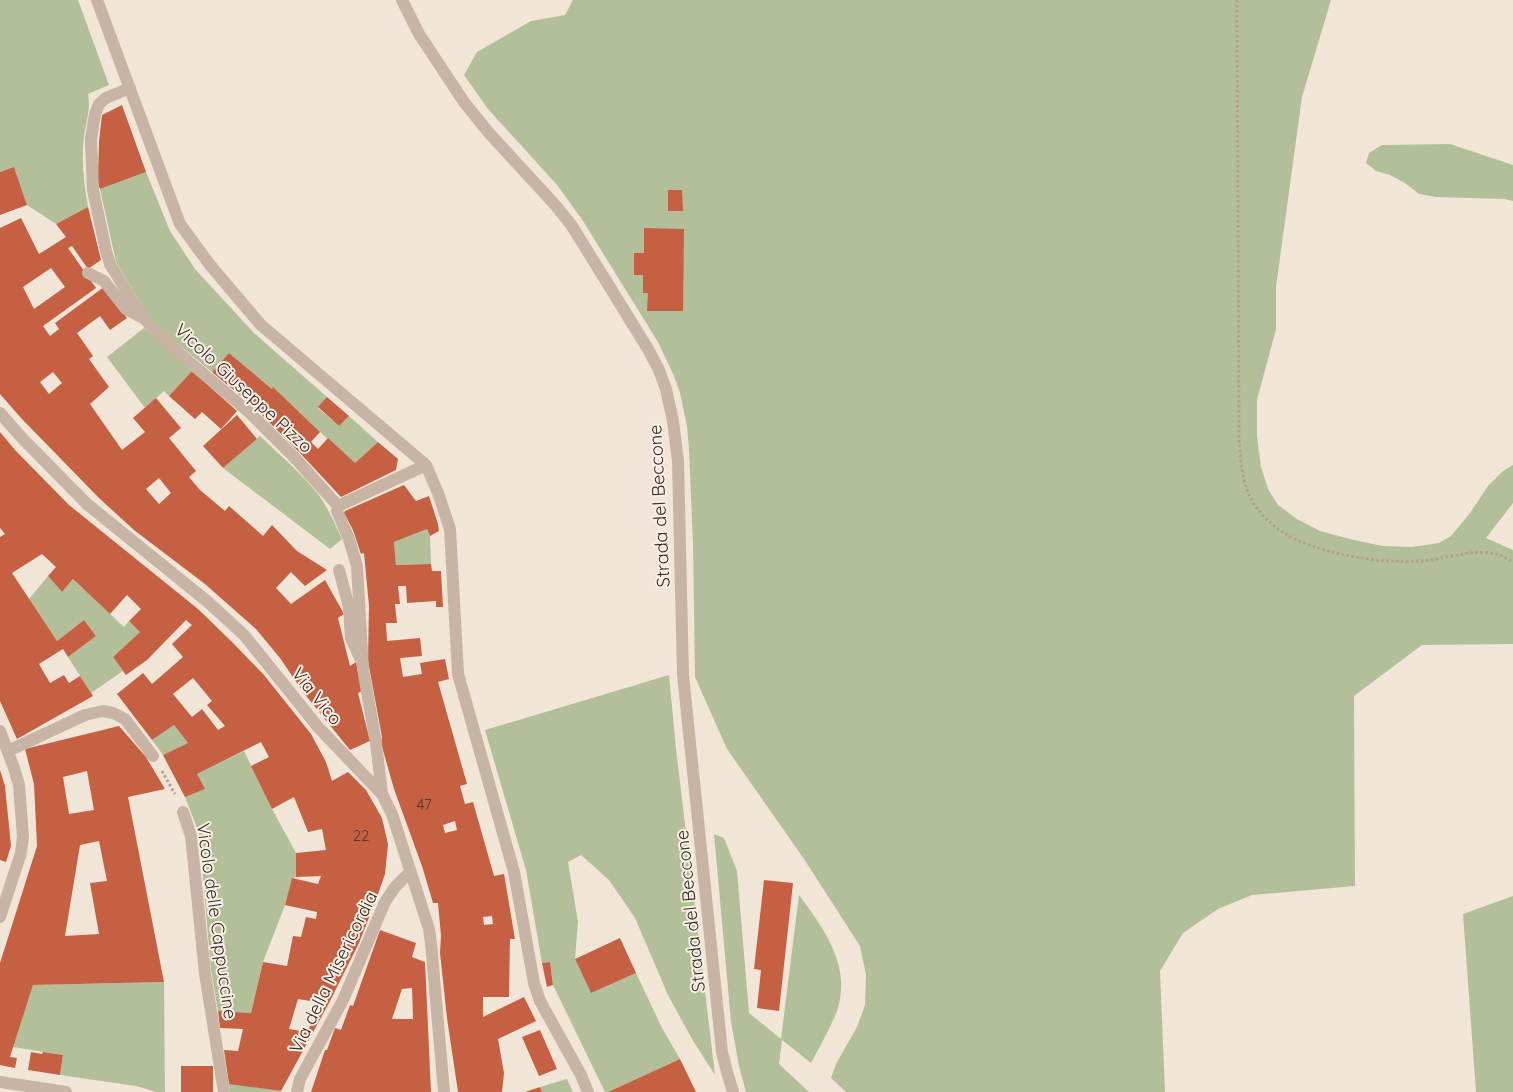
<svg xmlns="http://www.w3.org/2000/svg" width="1513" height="1092" font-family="Quicksand,sans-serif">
<rect width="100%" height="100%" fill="#f1e5d8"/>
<path fill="#b3bf99" d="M0 0H78L109 85 88 94C91 108 86 122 84 137 81 160 84 184 88 207L56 224 27 205 14 167 0 172Z
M573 0H1331L1302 97 1276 287V329L1257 400V436L1261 467 1268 489 1278 505 1297 519 1320 531 1354 540 1383 546 1412 547 1439 543 1451 536 1470 513 1488 486 1503 471 1513 465V503L1486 538 1513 550V644L1422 645 1354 696 1355 886 1252 895 1218 909 1183 933 1160 971 1165 1092H846L831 1078 836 1064 857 1027 865 1005 866 975 860 946 804 859 727 749 695 677 693 544 689 449 687 426 680 393 674 376 658 342 583 221 558 186 488 109 464 75 477 52 531 21 565 15Z
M1450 144 1513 165V201L1505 199 1436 197 1419 194 1405 183 1390 175 1376 171 1366 163 1369 153 1382 145Z
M146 172 170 231 195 269 254 333 327 397 318 408 339 426 349 416 378 442 355 463 320 432 274 388 272 389 229 353 212 372 172 339 149 317 116 262 100 189Z
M144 328 192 371 169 396 164 391 145 408 107 357Z
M260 436C280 455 301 473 318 494 328 508 335 524 342 539L330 549 223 468Z
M427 529 430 536 431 564 396 565 394 542Z
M48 576 62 592 73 579 124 627 129 621 140 632 113 657 123 671 91 693 68 657 96 636 84 620 57 641 29 599Z
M669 675 676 749 715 1075 692 1039 668 995 635 918 609 880 581 855 568 862 578 922 575 959 591 993 636 973 662 1028 680 1059 608 1092H605L553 985 550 962 542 963 526 870 485 730Z
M174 725 188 743 163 755 152 740Z
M244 751 272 809 296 853V877L292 879 285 905 263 962 251 1013 218 1011 211 970 199 833 185 797 204 789 197 774Z
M714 834 724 838 737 871 749 1013 781 1039 799 895C824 929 852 966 837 1011 830 1029 820 1046 811 1063L782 1040 779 1064 809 1092H746L739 1066 731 1022Z
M1513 896V1092H1476L1463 914Z
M164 982 165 1092H156L136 1086 60 1075 63 1055 13 1047 33 985Z
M567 1079 573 1092H542L540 1087Z
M229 1084H236L281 1091 280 1092H230Z"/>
<path fill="#c56042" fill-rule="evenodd" d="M122 105 146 172 100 189 96 179 98 178 99 142 102 115Z
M14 167 27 205 0 215V172Z
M668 190H682L683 211H668Z
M88 207 101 260 88 269 72 246 68 248 96 288 43 326 50 336 59 329 55 323 104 287 127 318 110 330 100 316 77 333 93 356 89 359 109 387 90 404 122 450 145 432 133 418 156 398 181 428 169 438 196 471 189 477 200 490 225 511 229 506 263 536 272 525 297 551 327 570 305 586 291 572 276 588 291 604 325 580 344 614 338 618 350 666 356 662 362 691 358 693 370 741 350 750 303 692 280 658 256 629 205 584 134 530 99 498 21 418 0 394V228L21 218 39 254 66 237 56 224ZM51 268 65 287 34 309 23 287ZM53 372 62 383 49 394 40 382ZM159 478 171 493 159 504 146 489Z
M644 228 684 229 683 311H647L648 293H643V275H634V253H644Z
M229 353 272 389 273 387 320 432 311 442 318 449 328 438 355 463 378 442 398 459 396 470 341 497 300 453 254 407 212 372Z
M192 371 237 411 221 429 202 412 195 419 169 396Z
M327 397 349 416 339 426 318 407Z
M237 415 257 439 223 468 203 446Z
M0 432 15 450 69 505 198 609 233 643 264 675 311 734 326 762 332 781 348 772 366 790 382 818 388 844 385 874 377 897 359 943 329 1003 281 1091 229 1084 224 1050 238 1051 243 1029 220 1028 218 1011 251 1013 263 962 287 966 293 936 301 937 306 917 316 919 317 912 285 905 292 878 318 884 321 876 296 877V853L326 850 322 829 308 832 294 797 272 809 251 766 269 757 261 742 197 774 205 789 185 797 163 755 188 743 174 725 152 740 117 694 143 673 152 684 183 657 172 644 192 625 186 620 147 660 126 675 113 657 140 632 129 621 141 609 127 595 110 614 73 579 62 592 48 576 56 567 42 554 12 573 57 641 84 620 96 636 68 657 63 649 39 664 50 683 64 675 69 683 80 676 93 696 17 739 0 701V537L5 534 0 528ZM193 678 212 701 207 705 225 726 218 730 202 709 192 717 173 694ZM298 999 322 1003 307 1032 289 1029Z
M404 485 416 501 429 496 438 524 439 531 430 536 427 529 394 542 396 565 431 564 432 571H441L443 607H436V601L407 603 406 586H398L400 604H395L397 623H386L387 641 420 638 422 656 400 658 403 677 422 674 420 663 445 659 449 679 438 682 467 784 460 786 465 804 473 802 494 876 504 874 515 939H510L509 997H483V1017L524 997 536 1021 498 1039 504 1073 502 1092H458L447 1018 440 953 441 936 438 903H433L422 866 394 789 381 743 382 737 368 661 369 606 364 553 361 554 353 530 344 513 345 511ZM455 821 457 830 445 833 443 825ZM492 916 493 924 484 925 483 917Z
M119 726 146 757 165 789 128 797 164 982 33 985 10 1057 17 1058 15 1068 0 1065V963L37 846 34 784 25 749ZM87 771 94 810 69 814 63 777ZM99 841 107 881 90 883 99 934 65 936 80 845Z
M0 770 5 786 11 846 6 862 0 860Z
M764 880 793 883 779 1011 757 1008 761 970 754 969Z
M380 930 416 943 412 957 425 962 431 1092H311L325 1050H327L335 1028 341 1030 350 1005 353 1006ZM412 988 413 1019H392L402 989Z
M620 938 636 973 591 993 575 959Z
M550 962 553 985 547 987 542 963Z
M540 1030 557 1069 539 1076 522 1037Z
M31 1052 42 1054 43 1052 63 1055 60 1075 28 1070Z
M680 1059 696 1092H608Z
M181 1066H213V1092H181Z
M540 1087 542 1092H525Z"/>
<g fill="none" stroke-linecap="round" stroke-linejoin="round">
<path stroke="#b49e8f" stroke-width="3" stroke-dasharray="2.5 2.5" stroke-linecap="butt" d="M1237 0 1239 441C1241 460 1242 480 1250 497 1258 512 1270 524 1284 533 1317 554 1381 564 1420 561 1443 560 1473 548 1496 554 1501 555 1508 559 1513 562
M162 771 175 794"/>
<path stroke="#c8b4a5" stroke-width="12" d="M97 0 180 224 210 265 261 325 426 465 438 493 450 529 458 674 514 872 534 983 540 1001 581 1075 588 1092
M402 0 419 34 464 102 489 133 557 207 572 226 648 349 659 370 666 389 673 421 678 461 683 675 722 1052 727 1072 733 1092
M130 88 106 98 99 104 95 114 91 139 93 190 106 251 110 264 138 310 152 328 180 354 250 413 295 458 338 506
M88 273 104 281 126 309 143 318
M339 570 349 607 351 638 361 660
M0 731 14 768 19 785 23 837 21 853 0 917
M8 751 85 715 103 711 113 713 125 719 153 756
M382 794 376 743 363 669 357 566 349 539 337 511 338 506 426 465
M183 812 191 836 205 974 224 1092
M0 1082 66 1092
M297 1092 300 1079 343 1000 385 902 395 887 410 872"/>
<path stroke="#c8b4a5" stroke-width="12" d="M0 413 23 439 87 504 208 602 244 635 318 727 382 794 392 814 429 929 431 943 444 1092"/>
</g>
<g text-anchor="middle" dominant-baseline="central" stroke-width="4" stroke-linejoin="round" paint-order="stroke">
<g font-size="15" fill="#58382d">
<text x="424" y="804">47</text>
<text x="361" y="835">22</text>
</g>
<g font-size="18" fill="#342a26" stroke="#f9efe4">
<text transform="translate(244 388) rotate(43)">Vicolo Giuseppe Pizzo</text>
<text transform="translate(659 506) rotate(-93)">Strada del Beccone</text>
<text transform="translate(317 696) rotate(51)">Via Vico</text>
<text transform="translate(690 911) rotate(-96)">Strada del Beccone</text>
<text transform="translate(217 921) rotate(82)">Vicolo delle Cappuccine</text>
<text transform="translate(333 972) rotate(-64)">Via della Misericordia</text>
</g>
</g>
</svg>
